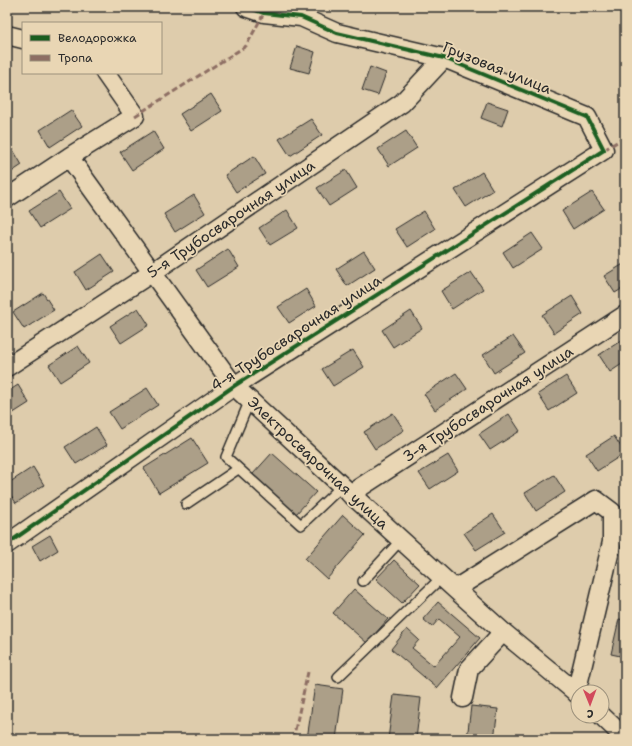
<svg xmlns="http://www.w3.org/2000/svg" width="632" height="746" font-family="'Shantell Sans',sans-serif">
<rect width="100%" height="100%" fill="#deccac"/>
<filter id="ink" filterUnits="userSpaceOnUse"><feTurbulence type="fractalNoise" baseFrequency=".025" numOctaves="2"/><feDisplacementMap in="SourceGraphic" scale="8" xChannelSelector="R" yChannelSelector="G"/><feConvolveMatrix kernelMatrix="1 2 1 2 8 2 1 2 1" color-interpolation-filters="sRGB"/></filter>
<g filter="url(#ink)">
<path fill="#ac9f88" stroke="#2b2b2b" d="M297 46 315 52 309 73 290 68Z
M370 67 386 73 378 95 362 90Z
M211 94 222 111 191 131 180 114Z
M487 102 508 109 502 126 481 118Z
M71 110 82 126 50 147 40 130Z
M311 119 322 135 290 156 279 139Z
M153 131 164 149 132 170 120 152Z
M406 131 417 148 389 166 378 149Z
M12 148 22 165 7 175V151Z
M254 156 265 174 236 192 225 175Z
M346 170 357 188 329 206 317 188Z
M482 172 493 190 466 207 455 190Z
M59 192 70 209 40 228 29 211Z
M592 192 604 209 573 229 562 211Z
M194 195 205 213 175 232 164 214Z
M287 210 298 228 270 245 259 228Z
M424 211 435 229 407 247 395 229Z
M532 233 543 249 513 268 503 252Z
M228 249 239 267 207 287 196 270Z
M364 251 375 268 347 286 336 269Z
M102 254 114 272 86 290 75 272Z
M625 263V287L615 293 604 276Z
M471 272 483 289 452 309 441 291Z
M306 289 316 306 289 323 278 307Z
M43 293 54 310 24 329 13 312Z
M572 296 583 314 554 333 542 315Z
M138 308 149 325 121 343 110 326Z
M411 311 422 328 393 347 382 330Z
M513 336 525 353 494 373 483 355Z
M625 338V362L610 372 599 355Z
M78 346 89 363 60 382 49 365Z
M353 350 364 367 333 386 322 369Z
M456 373 467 389 435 410 424 394Z
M566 376 577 393 549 411 538 394Z
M18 385 29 403 7 417V392Z
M147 388 158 405 120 429 109 412Z
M393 413 404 430 375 449 364 432Z
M509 414 520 431 490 450 479 434Z
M96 427 107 445 76 464 65 447Z
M614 436 625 453 597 471 586 454Z
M192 438 208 463 159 493 144 468Z
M272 453 316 492 296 514 252 475Z
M448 455 458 471 430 489 419 473Z
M33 467 44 485 16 503 7 489V484Z
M554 475 565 492 536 511 525 493Z
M493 514 505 532 476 550 464 533Z
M343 515 365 535 327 579 305 559Z
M50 535 58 550 40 561 32 546Z
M394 560 420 584 402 603 376 579Z
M354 589 388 619 367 643 333 613Z
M438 602 480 638 437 688 391 649 407 629 419 640 412 648 434 666 460 637 439 619 432 627 423 619Z
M619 619 625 620V657L611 654Z
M315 685 343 689 336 739H307Z
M394 695 421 698 416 739H388Z
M471 706 498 709 494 739H467Z"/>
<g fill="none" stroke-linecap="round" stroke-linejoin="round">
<defs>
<path id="service" d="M250 400 226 457 301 525 342 486
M186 504 238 469
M363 581 401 540
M338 677 442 577"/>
<path id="minor" d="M7 35 23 39
M69 157 234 386 342 486 455 589 503 632 578 694
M7 198 69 157 135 116 105 73
M7 367 153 272 402 103 444 58
M350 494 625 315
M7 544 234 386 604 150 587 117 444 58 337 33 301 17 264 13 246 7
M455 589 596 500 612 512V542L576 693
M463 698 469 669 503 632
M602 716 625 738"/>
</defs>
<use href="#service" stroke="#2b2b2b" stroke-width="12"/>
<use href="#minor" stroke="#2b2b2b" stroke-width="21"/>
<use href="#service" stroke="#e9d6b4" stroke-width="9"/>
<use href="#minor" stroke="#e9d6b4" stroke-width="18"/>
<path stroke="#8d6e63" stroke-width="3" stroke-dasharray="6 3" stroke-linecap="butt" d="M135 116 246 46 264 13
M604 150 625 137
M293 739 308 672"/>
<defs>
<path id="cycleway" d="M7 544 234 386 604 150 587 117 444 58 337 33 301 17 264 13 246 7"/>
</defs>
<use href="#cycleway" stroke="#e9d6b4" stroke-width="6"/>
<use href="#cycleway" stroke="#1b5e20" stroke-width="4"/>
</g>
</g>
<g text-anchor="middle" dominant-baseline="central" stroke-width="3.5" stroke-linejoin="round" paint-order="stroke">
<g font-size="15" fill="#2b2b2b" stroke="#e9d6b4">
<text transform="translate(497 68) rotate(22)">Грузовая улица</text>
<text transform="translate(231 219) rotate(-34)">5-я Трубосварочная улица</text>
<text transform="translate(296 333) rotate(-33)">4-я Трубосварочная улица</text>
<text transform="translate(488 404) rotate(-33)">3-я Трубосварочная улица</text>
<text transform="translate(318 463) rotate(43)">Электросварочная улица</text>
</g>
</g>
<rect width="632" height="746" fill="none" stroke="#e9d6b4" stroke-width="24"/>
<rect x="12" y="12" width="608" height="722" fill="none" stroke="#2b2b2b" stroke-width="1.5" filter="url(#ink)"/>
<rect x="22" y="22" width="140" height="52" fill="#e9d6b4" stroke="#9d927d"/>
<rect x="30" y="35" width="20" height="6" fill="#1b5e20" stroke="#9d927d"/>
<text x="58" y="42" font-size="12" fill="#2b2b2b">Велодорожка</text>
<rect x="30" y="55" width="20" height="6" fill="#8d6e63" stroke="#9d927d"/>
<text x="58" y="62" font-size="12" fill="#2b2b2b">Тропа</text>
<g transform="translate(590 704) rotate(179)"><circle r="19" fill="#e9d6b4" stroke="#9d927d"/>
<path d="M0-3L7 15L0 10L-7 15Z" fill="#d1495b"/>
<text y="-6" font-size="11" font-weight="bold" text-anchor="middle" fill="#2b2b2b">С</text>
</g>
</svg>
